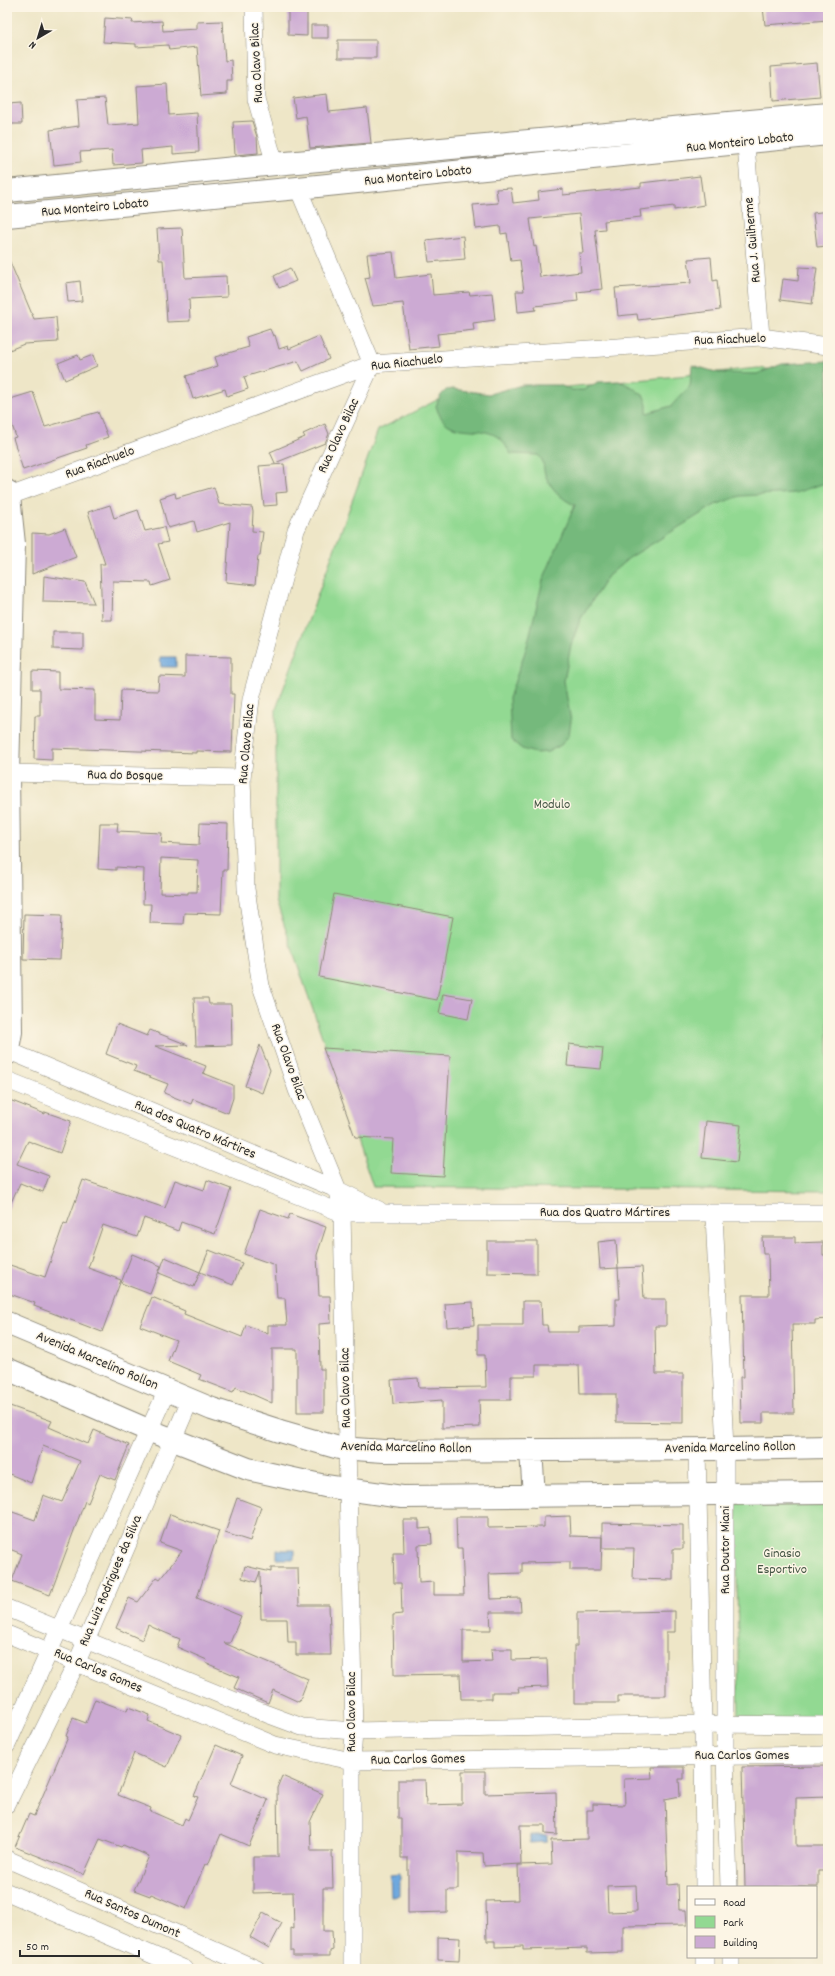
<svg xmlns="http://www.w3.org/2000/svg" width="835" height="1976" font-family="Dekko,sans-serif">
<rect width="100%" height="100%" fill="#fcf5e5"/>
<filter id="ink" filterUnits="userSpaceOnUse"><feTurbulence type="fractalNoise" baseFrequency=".025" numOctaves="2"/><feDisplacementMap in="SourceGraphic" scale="8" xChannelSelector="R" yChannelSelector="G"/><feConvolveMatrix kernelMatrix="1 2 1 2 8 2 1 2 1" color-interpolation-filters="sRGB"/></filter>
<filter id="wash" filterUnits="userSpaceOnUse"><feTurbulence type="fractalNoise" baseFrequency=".012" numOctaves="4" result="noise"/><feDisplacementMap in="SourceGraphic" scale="16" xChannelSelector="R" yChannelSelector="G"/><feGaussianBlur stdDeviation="0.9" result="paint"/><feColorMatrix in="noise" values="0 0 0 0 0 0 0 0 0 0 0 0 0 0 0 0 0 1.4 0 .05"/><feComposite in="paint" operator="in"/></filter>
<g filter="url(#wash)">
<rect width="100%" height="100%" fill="#eee6c7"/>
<path fill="#92d992" stroke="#5e825e" d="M758 368 828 376V1191L373 1187 276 901V709L378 430 437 400Z
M736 1496 828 1498V1721L739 1724Z"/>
<path fill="#75b97c" stroke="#507254" d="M828 361V482L795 493 740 496 715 505 629 558 608 576 580 620 571 645 564 681 571 721 569 735 561 745 548 752 535 753 522 749 511 740 509 698 527 646 543 580 575 505C563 501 547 485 544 471 543 464 544 461 538 455L511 454C506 448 504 440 498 437 474 422 446 441 436 406L441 395 446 390 453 389 489 394 522 385H559L572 390H584L598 382 619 381 632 387 644 396 647 404V413L671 406 690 386 692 365 719 373 757 374 782 364Z"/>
<path fill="#6ea8de" stroke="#4c6a84" d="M160 657H176V667H161Z
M277 1550H295V1559H277Z
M530 1835H547V1842L530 1843Z
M400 1874V1896L391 1897 390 1875Z"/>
<g id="blocks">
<path fill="#ccaad3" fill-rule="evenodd" d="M763 7H828V20L765 25Z
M288 10H307V36L288 35Z
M105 18 133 20 132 23 162 21 163 31 197 29V22L222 21 225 61 231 60 232 81H227V94L201 96 197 47 169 50 168 45 136 47V44L103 42Z
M311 25H328V38H311Z
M338 40H376V58H338Z
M817 63 820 97 773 101 771 67Z
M167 84 169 115 197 113 199 152 173 154V147L141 150 142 163 113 165 112 150 80 152 81 162 54 165 50 130 79 126 77 100 105 98 108 125 139 123 137 86Z
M327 94 329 112 367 108 371 143 310 148 306 116 296 118 293 98Z
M21 103 22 124H7V104Z
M252 121 257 137 258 153 235 155 233 122Z
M700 176 704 205 674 210V206L640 210 641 217 604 221 605 229 595 230 602 289 577 292 578 301 535 306 536 310 518 312 516 291H524L520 260 511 261 507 233 501 234 500 226 476 229 473 205 498 203 496 189 511 188 513 203 539 200 538 192 563 189V195L641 187V183ZM579 214 583 253H579L581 272 540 277 536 246 534 247 530 219Z
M828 211V246L817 247 813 213Z
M182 228 185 278 226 276 227 297 189 299 190 321 167 322 163 260H159L157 229Z
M463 236 465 259 429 262 426 240Z
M393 252 396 278 431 274 433 295 469 292 470 295 492 293 495 320 473 323 474 330 437 334 439 346 409 349 403 303 373 306 365 278 370 277 367 254Z
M7 255 34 319 56 317 58 342 24 344 7 351Z
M711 257 713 281 717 280 720 310 638 320 637 314 618 316 615 288 691 283 688 259Z
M799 267 817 268 812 304 780 300 783 279 798 281Z
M290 268 296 281 279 288 274 276Z
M80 281 82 301 68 302 66 283Z
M270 329 273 336 275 335 279 349 288 346 289 349 319 336 329 359 303 371 298 361 244 377 248 389 227 396 225 389 193 399 186 376 218 366 215 357 249 347 246 337Z
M78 355 80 360 93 355 97 366 65 380 58 363Z
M33 392 45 427 98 412 108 437 86 445 87 448 23 470 13 438 16 437 7 410V400Z
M325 424 329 434 325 443 275 463 270 452 305 437 303 434Z
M284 464 287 492 276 493 277 505 264 506 259 466Z
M214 487 219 504 252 507 253 512 252 531 263 532 260 556H258L255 585 226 582 230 522 197 532 194 521 168 528 160 498 175 493 176 498Z
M110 505 114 518 138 510 145 531 164 527 168 542 158 544 170 580 152 586 151 582 113 581 112 620H102L100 564H105L88 512Z
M65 528 76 557 32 574V533L49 534Z
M44 576 85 582 94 603 43 602Z
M53 632H83V650L53 649Z
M185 656 231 657V694H234L232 752 196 751V753L52 748V760L34 759 35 716H40V689H32V671L58 672V689L95 690V719L120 720 121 690 158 691 159 676 185 677Z
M100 823H118L117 831 162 833 161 843 199 845 200 823 228 824 227 870H223L221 914 184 913 183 924 150 923 151 904H143L144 869 116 867V870L98 869ZM161 858 198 860 197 892H188V894L160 893Z
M334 894 453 917 437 1000 319 977Z
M24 914 62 915 60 960 23 959Z
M443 994 472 999 468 1019 439 1013Z
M194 998H208L209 1004H231L232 1045 196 1046Z
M117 1024 147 1036 150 1030 188 1045 155 1046 206 1066 203 1073 233 1085V1098L228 1113 193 1099 191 1104 164 1093 168 1084 134 1071 136 1066 106 1054Z
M569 1044 603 1048 601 1069 567 1066Z
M260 1045 270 1070 262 1093 245 1086Z
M323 1048 450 1056 443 1176 391 1173 393 1139 355 1137Z
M7 1099 45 1114V1112L71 1121 60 1153 28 1141 17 1164 49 1176 43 1192 20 1183 7 1211Z
M706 1121 741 1125 737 1162 702 1158Z
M83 1180 165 1208 175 1180 204 1190 207 1180 231 1189 215 1234 181 1222 178 1231 144 1218 137 1237 103 1225 88 1268 121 1280 102 1332 34 1306 35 1303 7 1293V1264L45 1277 64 1223 67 1224Z
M260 1209 288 1219 290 1214 326 1227 317 1255 319 1296H330L331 1323 319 1324 320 1369H324V1412H297V1349H272V1403L236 1387 233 1392 199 1379 201 1375 168 1361 176 1340 140 1326 152 1297 185 1311 184 1314 242 1337 246 1325 268 1334V1325H287L285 1298H277L275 1265 244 1254Z
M762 1237H795V1243L823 1242V1255H826L827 1319 815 1320V1324H792L794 1413H763V1423H741L740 1377H744L742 1295H769L768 1254H763Z
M616 1240 618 1268 600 1269 598 1242Z
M487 1241H537V1274L487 1273Z
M209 1250 242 1263 233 1285 200 1272Z
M132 1254 161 1266 150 1294 121 1283Z
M165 1257 200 1272 194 1287 159 1273Z
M642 1267 644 1299H666V1326H655L656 1374H683V1423L616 1422V1394H580L579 1365H536V1376H511V1400H479L480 1427 442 1428V1400L393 1404 391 1380 418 1378 419 1388 486 1387 485 1355H478V1325H523V1301H541L542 1325H547L548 1332H579V1327L616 1326V1299H620L618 1268Z
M473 1302 474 1325 447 1327 445 1304Z
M7 1405 52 1421 49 1427 88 1444 94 1430 129 1445 115 1480 100 1474 88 1503 85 1501 50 1595 12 1581 22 1554 7 1548V1510L35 1520 43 1495 62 1502 80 1461 43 1446 31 1483 7 1473Z
M237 1498 261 1507 250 1541 225 1533Z
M170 1514 219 1531 197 1598 241 1616 230 1643H224L308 1679 299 1702 273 1690 268 1703 234 1688 239 1677 206 1663 207 1660 177 1647 180 1639 154 1628 148 1625 142 1640 116 1628 129 1598 138 1602 157 1577 160 1579 182 1551 160 1543Z
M570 1516 571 1536 602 1537 601 1570H570V1562L522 1563V1573L489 1574 490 1599 520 1598 521 1612H490L491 1630H463V1662L492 1661 491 1649H512V1660L547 1659 548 1687 518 1688 519 1692H492V1699H461L460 1674 394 1675 393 1615 402 1614 401 1583H394L393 1553H404L403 1520H419V1529L431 1528 432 1544 418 1545 419 1583 434 1582V1595H464L462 1548H457L456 1517H488V1528L544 1527V1517Z
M602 1523 683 1525V1549H673V1580L633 1579 634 1548H602Z
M245 1566 271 1572V1568H298L299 1605H329L331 1655H296V1642H288L287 1619H261L260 1572 256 1582 242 1578Z
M675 1611V1632H666V1696H618V1703H574V1646H577V1613Z
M95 1699 127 1711 128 1707 150 1715 148 1721 181 1735 167 1767 134 1753 118 1795 151 1808 150 1811 182 1825 185 1818 188 1820 198 1797 194 1796 216 1745 242 1756 231 1784 268 1800 249 1846 221 1834 208 1865 205 1864 186 1909 151 1894 150 1896 134 1890 149 1856 123 1845 121 1847 100 1839 84 1874 15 1847 29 1814 34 1816 68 1737 66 1736 73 1718 86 1723Z
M828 1766V1797L796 1798V1846H828V1871H818V1887H745L742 1767Z
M651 1767H684V1779H679L680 1796 665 1799 668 1885 678 1884 679 1910H686L687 1925 623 1926V1952L587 1953V1948L523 1950V1946L495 1947V1941H487L486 1901 519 1900 518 1865 552 1864 551 1840 587 1839V1810H593V1804L625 1805 624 1779 652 1778ZM636 1885 637 1911 608 1912 607 1886Z
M462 1771H485V1794L556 1792 557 1835 545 1834V1825H520L521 1864 484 1866 483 1853 458 1852V1890H447V1912L408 1913V1858H401V1818H398V1780H425L426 1805 462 1804Z
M282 1776 323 1794 310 1822 311 1851H332L333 1888H323V1931H332L333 1950 330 1951V1956H293V1951H291V1928L294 1929 293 1892 253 1893V1857H278L277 1788Z
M263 1913 282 1923 269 1948 250 1937Z
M438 1937 460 1938 459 1961 438 1960Z"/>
</g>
</g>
<g filter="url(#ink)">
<use href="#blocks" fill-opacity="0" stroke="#8c8879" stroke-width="1"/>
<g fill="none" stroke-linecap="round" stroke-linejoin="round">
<defs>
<path id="minor" d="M254 7 256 99 275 164
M745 132 761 337
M298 188 372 364 296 530 251 699 242 778 246 889 261 986 297 1090 338 1190 342 1213C346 1386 349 1558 354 1731L352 1761V1969
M7 497 372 364 761 337 828 346
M7 773 242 778
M7 1050 338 1190 379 1210
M7 1080 342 1213H828
M714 1214 725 1449V1756L729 1887
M697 1449 703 1724 704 1887
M7 1608 267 1714 302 1727 354 1731 703 1724 828 1725
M7 1634 275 1745 352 1761 828 1755
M7 1745 167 1390
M7 1804 77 1662 190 1400
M7 1859 257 1969
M7 1892 185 1969
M705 1957V1969
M731 1957V1969"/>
<path id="tertiary" d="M7 191 275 164 828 114
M7 216 298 188 828 134
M7 491 9 496 14 544 8 773 11 1032 7 1054"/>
<path id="secondary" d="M7 1323 212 1409 280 1431 339 1448 384 1451 725 1449 828 1447
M7 1369 148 1430 248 1469 325 1486 402 1497 828 1493
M531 1450 534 1496"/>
</defs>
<use href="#minor" stroke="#8c8879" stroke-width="18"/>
<use href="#tertiary" stroke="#8c8879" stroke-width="24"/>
<use href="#secondary" stroke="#8c8879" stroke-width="24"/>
<use href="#minor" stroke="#fff" stroke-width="17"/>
<use href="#tertiary" stroke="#fff" stroke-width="22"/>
<use href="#secondary" stroke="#fff" stroke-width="22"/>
</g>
</g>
<g text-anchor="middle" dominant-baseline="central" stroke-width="3" stroke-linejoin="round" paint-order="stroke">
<g font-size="14" fill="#2b2b2b" stroke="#fcf5e5">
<text transform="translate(257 63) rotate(-93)">Rua Olavo Bilac</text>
<text transform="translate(740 143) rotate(-6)">Rua Monteiro Lobato</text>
<text transform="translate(418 176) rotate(-6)">Rua Monteiro Lobato</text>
<text transform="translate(95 208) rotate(-5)">Rua Monteiro Lobato</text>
<text transform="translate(753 240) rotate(-95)">Rua J. Guilherme</text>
<text transform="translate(730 340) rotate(-2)">Rua Riachuelo</text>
<text transform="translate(407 363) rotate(-6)">Rua Riachuelo</text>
<text transform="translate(339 436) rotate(-65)">Rua Olavo Bilac</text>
<text transform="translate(100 463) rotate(-20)">Rua Riachuelo</text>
<text transform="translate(247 744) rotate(-85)">Rua Olavo Bilac</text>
<text transform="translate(125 776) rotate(1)">Rua do Bosque</text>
<text transform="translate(288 1062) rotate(70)">Rua Olavo Bilac</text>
<text transform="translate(195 1130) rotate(23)">Rua dos Quatro Mártires</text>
<text x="605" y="1213">Rua dos Quatro Mártires</text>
<text transform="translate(97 1361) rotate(23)">Avenida Marcelino Rollon</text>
<text transform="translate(346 1388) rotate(-91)">Rua Olavo Bilac</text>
<text transform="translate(406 1448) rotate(1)">Avenida Marcelino Rollon</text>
<text transform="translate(730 1448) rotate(-1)">Avenida Marcelino Rollon</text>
<text transform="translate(726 1550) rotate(-90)">Rua Doutor Miani</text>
<text transform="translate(111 1581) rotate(-67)">Rua Luiz Rodrigues da Silva</text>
<text transform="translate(98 1671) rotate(23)">Rua Carlos Gomes</text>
<text transform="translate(352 1712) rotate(-90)">Rua Olavo Bilac</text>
<text x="742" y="1756">Rua Carlos Gomes</text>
<text transform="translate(418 1760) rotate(-1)">Rua Carlos Gomes</text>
<text transform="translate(132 1914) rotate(24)">Rua Santos Dumont</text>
</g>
<g font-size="14" fill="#455645" stroke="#fcf5e5">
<text x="552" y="805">Modulo</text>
<text x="782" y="1554">Ginasio<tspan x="782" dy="16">Esportivo</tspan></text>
</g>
</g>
<rect width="835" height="1976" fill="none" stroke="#fcf5e5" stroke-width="24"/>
<rect x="687" y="1886" width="130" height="72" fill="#fcf5e5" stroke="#a8a49b"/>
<rect x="695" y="1899" width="20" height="6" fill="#ffffff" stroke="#a8a49b"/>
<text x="723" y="1906" font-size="12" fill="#2b2b2b">Road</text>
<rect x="695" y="1916" width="20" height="12" fill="#92d992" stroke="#a8a49b"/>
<text x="723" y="1926" font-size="12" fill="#2b2b2b">Park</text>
<rect x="695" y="1936" width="20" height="12" fill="#ccaad3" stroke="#a8a49b"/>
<text x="723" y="1946" font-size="12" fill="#2b2b2b">Building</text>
<g transform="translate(38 38) rotate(218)" stroke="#fcf5e5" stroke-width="3" paint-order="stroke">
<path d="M0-3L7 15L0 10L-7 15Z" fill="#2b2b2b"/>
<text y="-6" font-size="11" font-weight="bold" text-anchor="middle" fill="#2b2b2b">N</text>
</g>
<path d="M20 1950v6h119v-6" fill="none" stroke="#2b2b2b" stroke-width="2"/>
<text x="26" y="1950" font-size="12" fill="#2b2b2b" stroke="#fcf5e5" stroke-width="3" paint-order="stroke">50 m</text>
</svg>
